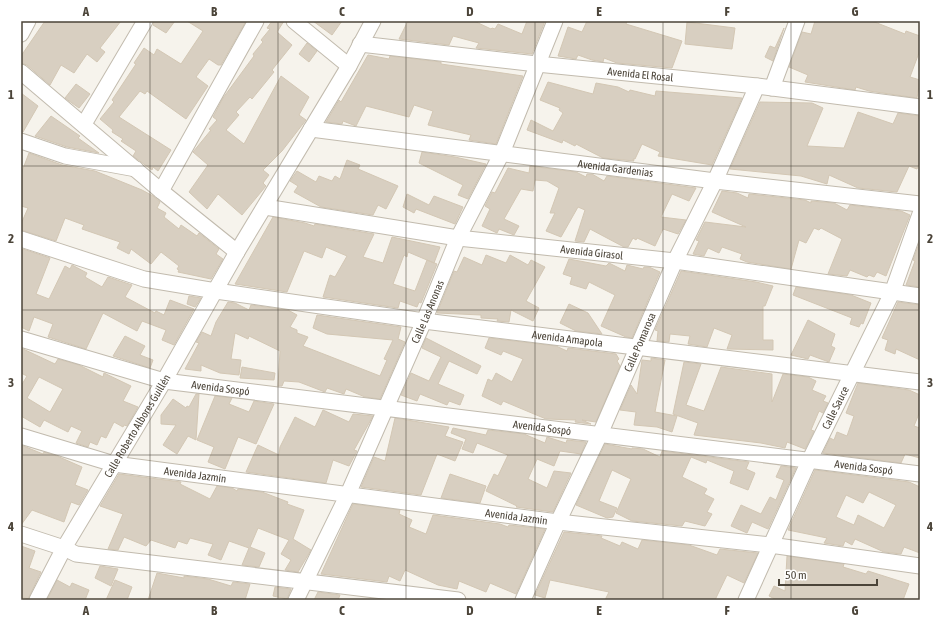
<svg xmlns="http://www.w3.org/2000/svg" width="941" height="621" font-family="'Asap Condensed',sans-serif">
<rect width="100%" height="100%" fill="#f6f3ec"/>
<path fill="#d8cfc1" stroke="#d3c7b4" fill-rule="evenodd" d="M45 21H121L100 48 105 52 97 62 87 54 74 73 61 65 50 85 27 65 21 63V56Z
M154 21H175L166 33 153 25Z
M187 21H246L221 65H218L209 59 196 77 208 86 186 119 147 91 145 94 140 91 119 117 171 150 158 171 153 167 152 170 133 156 136 151 121 141 123 139 112 132 113 130 100 119 114 102 112 100 136 64 134 63 144 48 154 55 157 49 181 64 203 31Z
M272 21H284L277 32 292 45 272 70 274 72 252 99 250 97 236 112 239 115 226 130 244 144 281 76 309 97 299 115 306 120 282 151 263 170 269 175 263 183 266 186 242 215 218 194 207 209 189 192 208 165 193 152 211 130 209 129 217 120 213 117 223 98 254 56 253 54 263 42 261 40 270 29 267 28Z
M313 21H342L332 35Z
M408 21H474L491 29 492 28 495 29 498 24 522 34 527 21H545L532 54 476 48 479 43 453 36 449 45 399 39Z
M587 21H627L626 24 682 41 672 68 617 63 604 58 603 62 592 60 578 55 576 59 558 56 568 27 582 32Z
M815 21H872L905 34 906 31 920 36V50L910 77 920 80 917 98 869 91 856 87 855 90 805 82 808 75 789 67 802 32 811 34Z
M687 22 735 28 732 49 685 44Z
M784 28 773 61 765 57 770 46 775 48Z
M307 43 317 51 309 62 299 54Z
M368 55 389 59 390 56 441 62V64L523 76 496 144 469 140 471 135 428 125 433 111 414 105 409 117 366 106 356 126 343 121 342 124 326 122 339 100 341 102Z
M548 82 593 94 596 83 618 87 629 92 630 90 655 96 656 91 742 98 712 165 658 156 660 152 642 144 635 159H633L634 161 603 158 576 144 575 146 563 140 562 143 527 130 531 120 553 131 563 113 559 110 560 108 540 100Z
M76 84 90 94 79 108 65 98Z
M21 93 38 106 23 132H21Z
M760 102 812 103 823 108 807 146 844 148 858 112 893 124 898 113 920 116V162L917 169 909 166 897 192 858 188 829 175 827 184 801 176 730 169Z
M51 116 80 136 78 138 99 153 67 147 35 136Z
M422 152 455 157 486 164 468 199 458 195 463 185 419 163Z
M29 153 62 165 95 171 142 190 153 196 160 202 157 208 166 213 164 217 179 229 181 225 197 236 199 233 219 249 216 254 223 259 211 279 178 272 179 270 177 269 179 266 161 252 151 264 131 249 129 254 117 248 120 242 82 229 84 225 65 218 56 241 21 230V224L28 208 21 206V174Z
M347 160 360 165 358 169 398 186 386 209 378 205 373 215 321 207 294 192 298 186 290 181 297 171 316 182 319 176 332 181 335 176 340 179Z
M530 166 576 172 586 177 587 174H592L604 181 607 176 696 188 689 201 672 194 661 217 686 220 678 234 663 229 655 246 637 238 636 240 633 238 628 247H624L590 229 584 242 575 241 585 210 578 207 561 237 546 231 555 213H550L559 188 547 181 535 180 533 191 521 189 504 219 519 226 514 235 499 229 497 233 482 226 490 209 485 206 492 192 495 193 508 168 529 173Z
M722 191 737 193 748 198 749 194 805 200 811 203V201L834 203 847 210 850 205 901 211 910 215 886 276 877 272 874 277 869 275 867 277 850 270 847 276 828 274 842 239 821 228 819 230 814 228 806 243 799 240 791 269 747 262 740 259 742 254 722 247 719 253 708 248 704 256 693 254 699 241 696 240 705 222 746 227 712 212Z
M407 194 429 205 434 196 463 207 455 224 416 209 414 213 403 207Z
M273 217 305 223 314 226 315 224 374 234 363 257 383 263 392 237 440 247 434 263 408 252 407 257 404 255 393 284 415 291 427 260 437 264 421 303 419 302 417 307 400 301 398 308 323 297 330 275 335 277 347 256 326 247 322 258 304 251 287 292 235 284Z
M920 241V287L906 285 915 261 913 260Z
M23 249 50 258 36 294 49 299 65 266 70 269 72 265 87 273 85 277 102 287 108 277 132 285 125 297 155 313 156 311 164 315 170 300 194 309 174 345 162 340 166 330 142 321 137 331 103 313 86 349 48 337 53 324 34 317 29 331 21 327V252Z
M486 255 506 263 510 255 528 265 531 260 545 267 526 301 539 308 533 321 511 310 509 322 497 321 498 319 481 318V315L437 313 454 271 457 272 464 257 482 265Z
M569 259 606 266 609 263 625 271 627 265 643 269 644 267H649L660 272 632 338 626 337 601 326 615 295 589 282 586 289 570 284 572 277 563 274Z
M681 271 756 282 773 286 765 306H763V340H773V350L727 349 732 335 714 328 707 347 688 344 690 336 670 334 669 342 657 341 658 331 655 330Z
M796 287 851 295 871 303 863 324 861 323 859 327 850 324 852 318 793 295Z
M189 296 201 298 195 307 187 304Z
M228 302 235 303 249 310 251 305 288 310 297 315 290 327 297 330V333L308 337 303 346 380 376 387 360 384 359 393 340 327 334 313 328 317 315 401 327 398 339 405 342 380 399 365 397 346 389 344 394 327 388 325 392 299 382 284 381 282 386H278L280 351 249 336 248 339 235 333 231 359 241 360 239 375 220 373 201 365V371L185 369 199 343 196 342 202 332 211 336 216 322Z
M898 302 920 305V360L896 349 895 354 885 350 888 340 882 338Z
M569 304 588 313 602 334 576 331 560 323Z
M808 320 835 334 831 346 835 348 829 362 810 355 808 359 791 355Z
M125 336 145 346 140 355 153 360 150 368 113 356Z
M426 338 481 366 477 374 449 361 438 384 464 395 460 405 449 401 447 405 420 394 417 401 401 395 411 373 429 381 441 357 422 348Z
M489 338 556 346 567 351 568 348 616 354 619 359 617 361 620 366 596 422 582 420 591 424 575 422 576 420 546 419 503 401 501 405 482 396 488 379 492 381 496 373 512 382 523 359 503 351 501 355 485 348Z
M21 348 55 364 58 359 79 365 103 377 104 373 131 386 123 401 138 407 127 426 124 425 123 427 114 422 106 438 101 436 97 445 90 442 88 447 76 443 82 431 71 426 68 432 44 420 40 427 21 416V386L27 376 21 373ZM39 377 63 389 50 412 27 398Z
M651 358 665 360 655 412 677 416 672 432 657 427 634 425 636 412 620 410 631 385 637 394 642 360 651 361Z
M684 362 701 364 686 405 704 411 721 367 772 374V402L783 374 808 377 816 381 812 390 826 396 823 401 828 403 823 413 819 411 811 430 814 431 805 449 787 442 785 448 761 443 694 435 698 423 673 414Z
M242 367 275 373 274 380 240 378Z
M858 383 909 390 920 395V411L914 426 920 428V458L905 454 901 463 823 453 830 438 834 440 837 432 847 436 854 416 846 413Z
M196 394H199L196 440 188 436 177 454 163 445 176 425 161 424V415L173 399 186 408 187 406 189 407Z
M215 396 232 398 229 404 249 412 254 401 274 404 256 444 238 437 225 469 208 462 214 447 197 440Z
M323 410 349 422 353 414 373 416 354 450 357 451 349 466 333 460 326 483 246 472 258 445 279 455 280 447 295 417 315 427Z
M395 418 449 427 445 436 463 442 455 461 437 454 421 495 361 487 374 457 385 461Z
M453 428 486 435 488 430 524 434 545 443 547 437 566 443 567 440 586 442 581 454 560 451 554 466 537 459 528 479 547 488 554 471 571 473 553 512 516 507 517 506 486 491 494 474 498 476 508 455 477 443 473 453 462 449 466 439 451 433Z
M605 444 632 449V448L643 449 660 457 662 451 749 462 746 469 755 473 748 490 730 483 734 471 707 460 706 463 691 457 682 477 707 489 704 494 714 499 707 512 712 514 705 526 685 521 682 526 632 521 616 513 631 479 612 470 599 501 617 508 613 517 607 518 576 505Z
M21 445 43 454 44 452 57 456 82 467 75 485 88 490 79 505 71 502 64 522 32 510 21 525Z
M781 466 796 468 768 529 752 522 747 533 731 526 741 505 761 514 770 497 776 500 784 480 776 477Z
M815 470 909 482 920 487V553L904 547 901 554 884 552 855 539 852 545 845 541 843 546 824 543 827 538 788 530ZM869 492 896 505 884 528 858 515 854 525 836 517 846 495 863 503Z
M119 474 181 482 180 484 210 499 217 486 232 488 237 491 238 489 262 492 288 502 287 504 304 510 293 539 311 550 298 572 285 570 291 560 281 554 289 540 258 528 250 547 265 553 259 567 242 565 249 548 229 541 221 560 208 555 213 544 190 538 187 544 178 541 175 548 151 540 146 546 124 537 118 550 108 549 123 514 100 506Z
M450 474 486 486 480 503 441 498Z
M353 504 400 510 399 514 412 520 409 527 426 534 433 515 500 524 508 527 509 525 545 529 516 594 490 583 486 592 459 581 457 589 438 585 405 570 400 581 389 576 387 582 321 574Z
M564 532 602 536 601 538 620 546 622 542 638 549 642 540 689 545 717 555 720 549 758 553 744 583 727 575 715 600H605L609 592 550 580 545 598 535 595Z
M21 546 35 551 29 568 41 572 28 599 21 597Z
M787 556 844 564 843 567 866 574 868 571 909 584 903 600H777L769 596 774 586 785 591Z
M100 566 118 569 111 586 95 578Z
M157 573 184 578V576L208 579 231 586 233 582 250 584 245 600H148Z
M57 580 70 587 72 583 89 590 85 600H47Z
M115 580 132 587 127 600H106Z
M275 587 291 589 287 599 273 596Z
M318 592 340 595 338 600H314Z"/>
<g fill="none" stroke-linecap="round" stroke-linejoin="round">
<defs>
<g id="minor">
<path d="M294 21 349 66"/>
<path d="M21 34 28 21"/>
<path id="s1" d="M360 44 537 64 757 86 920 107"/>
<path d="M21 72 161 191 237 252"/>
<path d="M772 88 797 21"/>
<path d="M84 124 145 21"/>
<path id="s2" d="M311 129 715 181 920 204"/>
<path d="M21 141 65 156 136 169"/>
<path d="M161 191 256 21"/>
<path id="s3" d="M265 207 458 238 675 261 920 296"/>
<path id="s4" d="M21 239 144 279 216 291 424 321 920 382"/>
<path id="s5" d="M21 339 164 381 920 474"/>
<path id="s6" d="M21 436 114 464 558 522 770 545 920 566"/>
<path d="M21 534 64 548 76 554 458 600"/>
<path id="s7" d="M37 600 64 548 164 381 237 252 349 66 373 21"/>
<path id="s8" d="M296 600 348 494 424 321 458 238 502 153 555 21"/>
<path id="s9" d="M523 600 558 522 600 434 675 261 715 181 757 86"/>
<path id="s10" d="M746 600 809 461 892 293 920 214"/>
</g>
</defs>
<use href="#minor" stroke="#c2bbae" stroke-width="17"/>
<use href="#minor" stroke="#fff" stroke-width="15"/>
</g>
<path fill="none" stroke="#4b4439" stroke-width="1" stroke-opacity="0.55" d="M150 21V600M278 21V600M406 21V600M535 21V600M663 21V600M791 21V600M21 166H920M21 310H920M21 455H920"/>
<g text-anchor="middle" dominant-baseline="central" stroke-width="4" stroke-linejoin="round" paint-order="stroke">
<g font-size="11" fill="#4b4439" stroke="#fff">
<text stroke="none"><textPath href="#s1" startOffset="282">Avenida El Rosal</textPath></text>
<text stroke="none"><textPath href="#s2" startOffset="307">Avenida Gardenias</textPath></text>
<text stroke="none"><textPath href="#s3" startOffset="330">Avenida Girasol</textPath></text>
<text stroke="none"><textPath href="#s8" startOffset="317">Calle Las Anonas</textPath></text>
<text stroke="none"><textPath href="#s4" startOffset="557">Avenida Amapola</textPath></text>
<text stroke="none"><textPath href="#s9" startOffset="283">Calle Pomarosa</textPath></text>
<text stroke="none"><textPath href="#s5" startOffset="206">Avenida Sospó</textPath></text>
<text stroke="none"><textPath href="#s10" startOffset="212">Calle Sauce</textPath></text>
<text stroke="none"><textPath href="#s7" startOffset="201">Calle Roberto Albores Guillén</textPath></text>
<text stroke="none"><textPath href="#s5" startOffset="530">Avenida Sospó</textPath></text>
<text stroke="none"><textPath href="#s5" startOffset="854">Avenida Sospó</textPath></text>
<text stroke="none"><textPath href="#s6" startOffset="179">Avenida Jazmín</textPath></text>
<text stroke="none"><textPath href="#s6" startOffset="503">Avenida Jazmín</textPath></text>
</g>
</g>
<rect width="941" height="621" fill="none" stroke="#ffffff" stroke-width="44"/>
<path d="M779 579v6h98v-6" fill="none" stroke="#4b4439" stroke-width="2"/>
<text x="785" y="579" font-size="12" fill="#4b4439" stroke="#ffffff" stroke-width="3" paint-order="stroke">50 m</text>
<rect x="22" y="22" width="897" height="577" fill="none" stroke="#4b4439" stroke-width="1.5"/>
<g font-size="13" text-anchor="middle" font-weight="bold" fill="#4b4439">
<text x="86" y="16">A</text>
<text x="214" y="16">B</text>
<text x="342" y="16">C</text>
<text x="470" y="16">D</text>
<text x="599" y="16">E</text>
<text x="727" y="16">F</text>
<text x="855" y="16">G</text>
<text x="11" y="99">1</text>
<text x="930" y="99">1</text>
<text x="11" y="243">2</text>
<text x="930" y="243">2</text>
<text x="11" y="387">3</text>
<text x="930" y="387">3</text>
<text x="11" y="531">4</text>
<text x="930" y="531">4</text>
<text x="86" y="615">A</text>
<text x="214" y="615">B</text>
<text x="342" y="615">C</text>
<text x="470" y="615">D</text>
<text x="599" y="615">E</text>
<text x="727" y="615">F</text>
<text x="855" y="615">G</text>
</g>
</svg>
